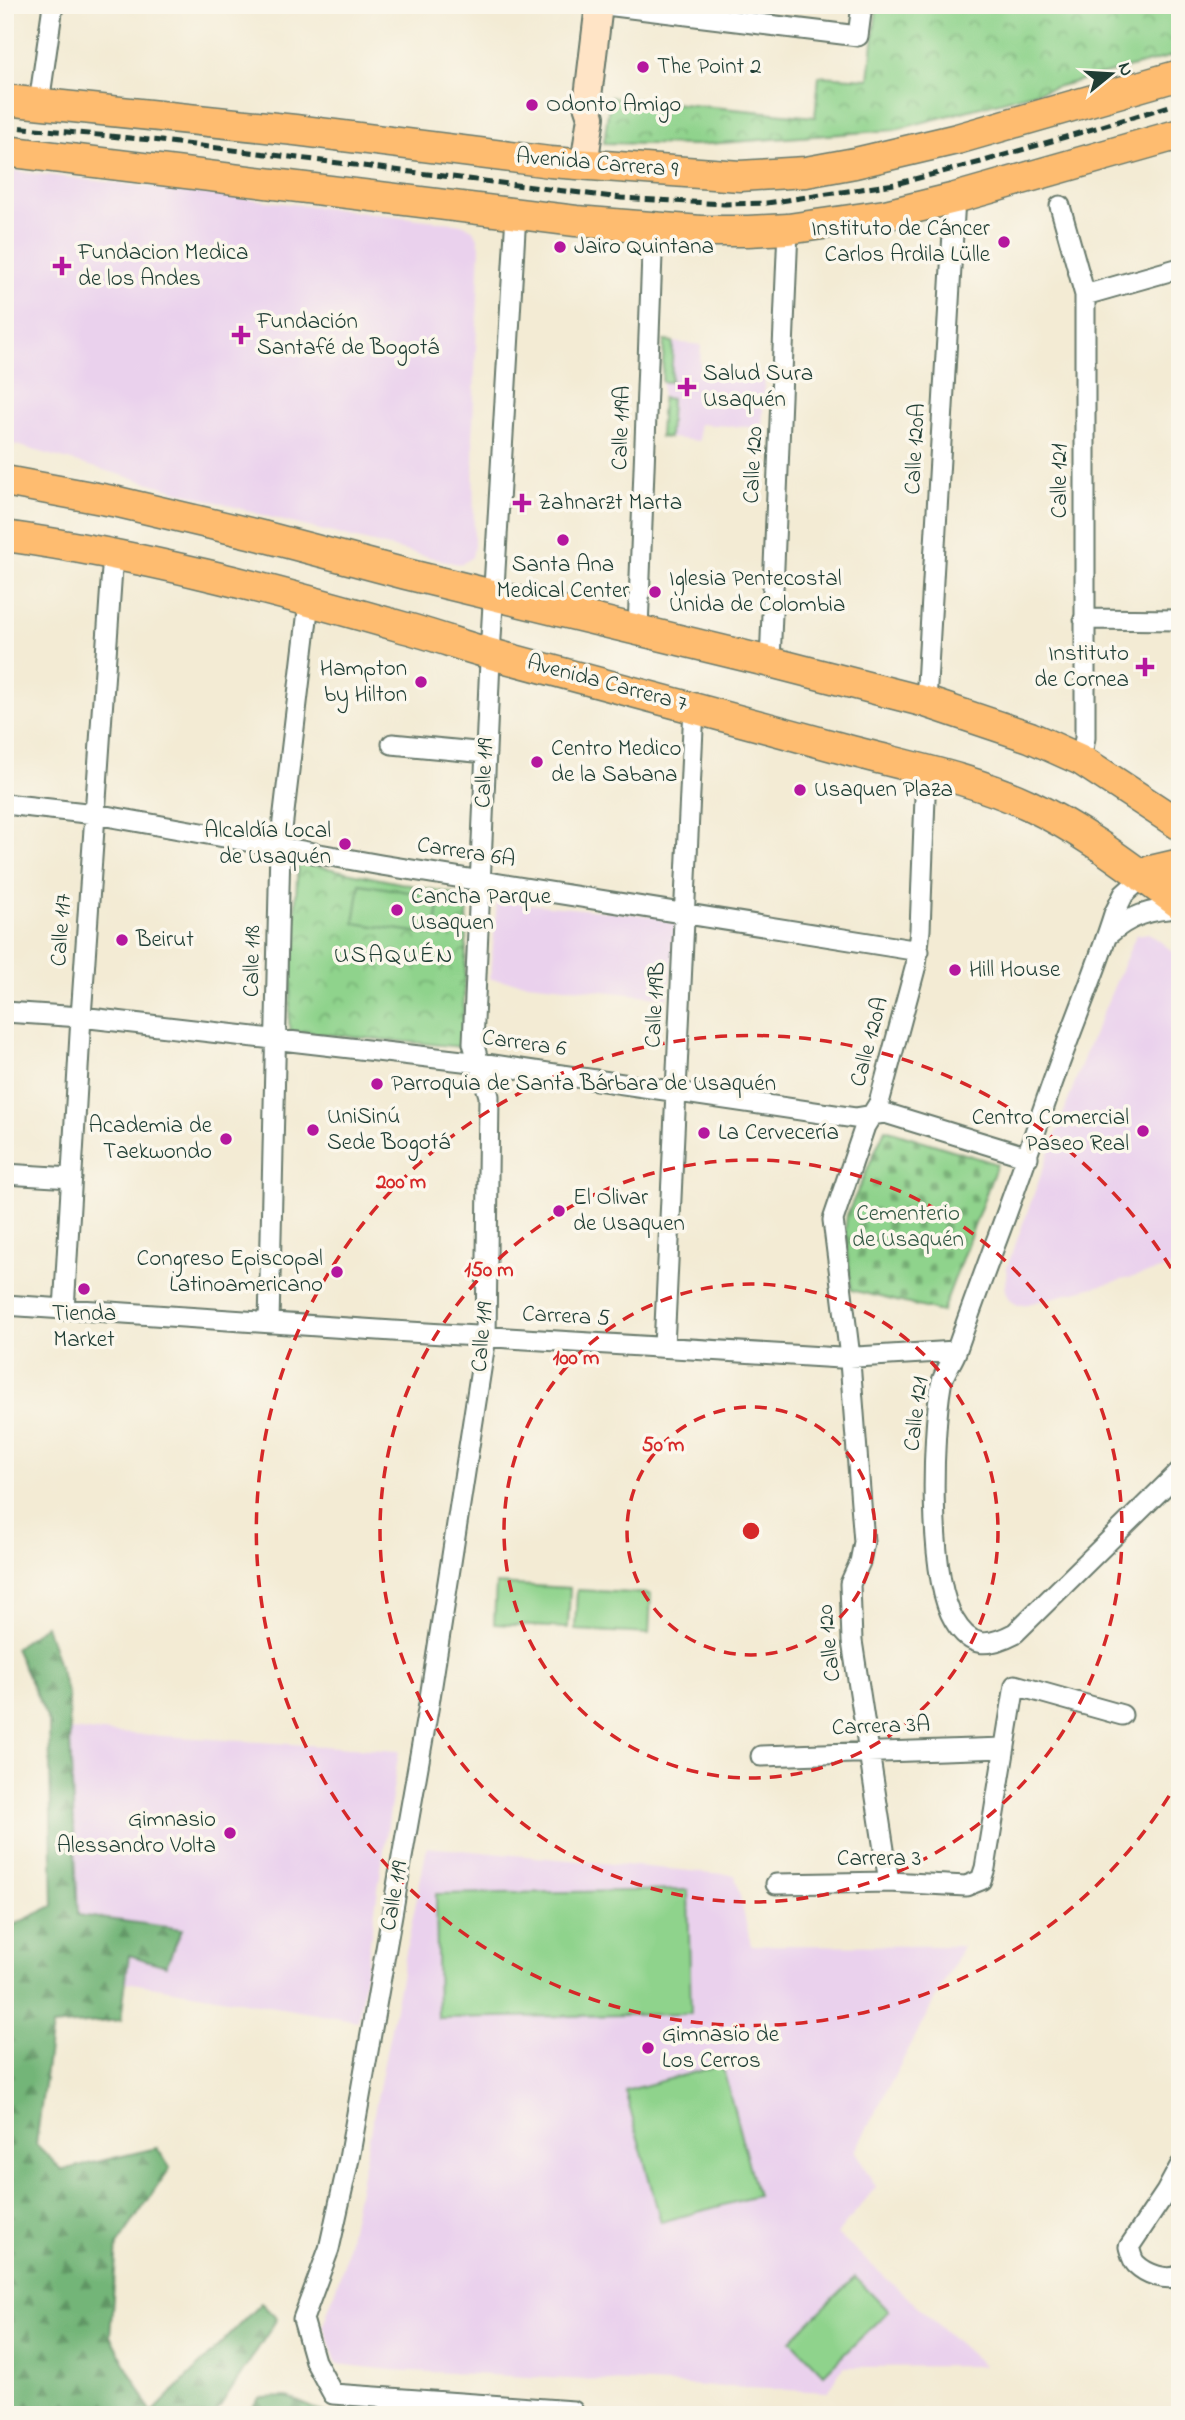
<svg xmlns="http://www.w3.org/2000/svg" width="1185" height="2420" font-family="'Indie Flower',sans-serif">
<defs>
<pattern id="forest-firs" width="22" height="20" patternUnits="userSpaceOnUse" patternTransform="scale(1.75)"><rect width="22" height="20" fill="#73b578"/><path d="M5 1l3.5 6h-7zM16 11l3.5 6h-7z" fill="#5e9463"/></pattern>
<pattern id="cemetery-stones" width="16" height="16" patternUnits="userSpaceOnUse" patternTransform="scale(1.75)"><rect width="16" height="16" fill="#8fd38c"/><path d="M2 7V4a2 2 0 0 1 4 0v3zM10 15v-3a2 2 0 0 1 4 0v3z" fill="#74ac73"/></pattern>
<pattern id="park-crowns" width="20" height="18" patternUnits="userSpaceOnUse" patternTransform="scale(1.75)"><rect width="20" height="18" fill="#8fd38c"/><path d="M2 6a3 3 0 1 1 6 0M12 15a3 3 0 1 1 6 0" fill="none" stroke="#74ac73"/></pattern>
</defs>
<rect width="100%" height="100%" fill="#fbf7ec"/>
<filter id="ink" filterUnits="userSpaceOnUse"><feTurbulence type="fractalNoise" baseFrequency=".0143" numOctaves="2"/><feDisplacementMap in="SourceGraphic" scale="14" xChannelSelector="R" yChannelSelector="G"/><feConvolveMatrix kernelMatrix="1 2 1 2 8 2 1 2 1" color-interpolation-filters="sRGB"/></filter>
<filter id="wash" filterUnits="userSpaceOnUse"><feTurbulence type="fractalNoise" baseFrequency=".00686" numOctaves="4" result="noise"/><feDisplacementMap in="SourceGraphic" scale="28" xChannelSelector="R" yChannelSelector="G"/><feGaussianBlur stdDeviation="1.57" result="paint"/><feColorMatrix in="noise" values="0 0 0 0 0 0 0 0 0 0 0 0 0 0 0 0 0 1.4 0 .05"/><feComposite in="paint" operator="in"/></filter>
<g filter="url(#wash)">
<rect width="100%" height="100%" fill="#f3ebd4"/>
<path fill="#ead1ed" d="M5 170 461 224 471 228 477 236 480 246 473 424 474 547 472 557 461 564 454 563 284 521 5 442Z
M664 341 701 345 700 369 765 375 762 428 699 424V441L660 437Z
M497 901 677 918 668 998 490 979Z
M1149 933 1180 957V1265L1028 1304 1018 1305 1009 1300 1005 1291 1007 1267 1086 1052 1136 935Z
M69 1730 399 1751 358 2021 126 1982 129 1955 78 1915Z
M427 1847 735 1875 751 1945 963 1946 855 2151 876 2187 837 2234 984 2366 843 2367 828 2392 390 2370 337 2364 323 2325 344 2264Z"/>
<path fill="url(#forest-firs)" stroke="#497956" stroke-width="2" d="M46 1625 68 1695 78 1915 182 1929 166 1966 129 1955 121 2020 52 2026 36 2144 62 2170 157 2148 170 2168 117 2245 110 2336 152 2413 261 2303 277 2319 215 2415H5V1929L53 1906 49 1722 15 1648Z
M287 2397 330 2415H248L259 2398Z"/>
<path fill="url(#cemetery-stones)" stroke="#578860" stroke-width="2" d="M885 1129 997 1164 942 1312 851 1290 845 1232 847 1215Z"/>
<path fill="url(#park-crowns)" stroke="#578860" stroke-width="2" d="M877 5H1180V54L894 130 694 145 604 143 610 97 815 117 819 76 869 79Z
M298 862 468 897 462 1047 290 1031 289 1021Z"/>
<path fill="#8fd38c" stroke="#578860" stroke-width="2" d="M664 341 673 342 671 382H662Z
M662 398 671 399 669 438 660 437Z
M360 884 440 897 435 935 354 923Z
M496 1584 570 1588 568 1628 494 1624Z
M577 1590 651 1594 649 1634 575 1630Z
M688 1890 691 2014 438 2018 436 1894Z
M722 2065 757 2196 661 2222 625 2091Z
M855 2277 888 2311 824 2374 791 2340Z"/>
</g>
<g filter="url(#ink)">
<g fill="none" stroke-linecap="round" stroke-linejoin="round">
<defs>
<path id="street" d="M606 5 858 36 862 5
M39 103 53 5
M1060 206 1085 295V738L1081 760
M516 214 491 638 473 1043 489 1096 486 1337 429 1704 349 2159 329 2249 303 2319 315 2361 333 2394 573 2411
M1085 295 1180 268
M1084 619 1180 620
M638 630 653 228
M770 662 788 229
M926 702 955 198
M392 744 486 753
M5 804 95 814 381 865 919 951
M1143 877 1124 894 1114 914C1097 968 1075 1020 1056 1073 1035 1131 1016 1190 994 1247 981 1282 968 1317 956 1352 952 1363 943 1373 941 1385 932 1436 928 1577 954 1620 971 1649 988 1647 1015 1633L1180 1471
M1108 935C1129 916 1151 909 1180 908
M5 1012 81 1017 480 1063 855 1118 885 1113 1028 1157
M5 1174 72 1178
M5 1305 393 1331 840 1358 956 1351
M64 1310 81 1017 113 554
M269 1323 280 846 309 602
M664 1347 694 707
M761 1756 1004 1748
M889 1882 852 1641 850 1584 860 1562 864 1542 849 1349 833 1220 865 1126 879 1103 916 965 920 930 926 771
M776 1884 889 1882 966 1886 981 1880 985 1868 1015 1685 1122 1715
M1180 2166 1166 2192 1129 2247C1131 2253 1132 2260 1136 2264 1146 2274 1167 2282 1180 2275"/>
<path id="secondary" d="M584 165 591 117 587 105 599 5"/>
<path id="primary" d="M5 100 295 130 550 162 740 176 806 172 855 163 957 139 1180 75
M5 151 576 221 701 231H748L788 229 885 215 955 198 1180 134
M5 481 118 502 262 536 406 574 770 662 926 702 1030 737 1081 760 1180 825
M5 536C141 555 274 590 406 628 436 636 465 647 495 655 612 686 728 717 844 749 906 766 971 778 1029 805 1084 831 1131 868 1180 904
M1143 877 1150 871 1180 864"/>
</defs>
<use href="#street" stroke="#697a6c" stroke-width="23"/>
<use href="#secondary" stroke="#697a6c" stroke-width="30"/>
<use href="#primary" stroke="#697a6c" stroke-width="33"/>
<use href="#street" stroke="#fff" stroke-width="19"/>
<use href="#secondary" stroke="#ffe4c6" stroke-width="26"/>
<use href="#primary" stroke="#febc70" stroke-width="30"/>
<path stroke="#1f3d34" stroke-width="5" stroke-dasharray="10 5" stroke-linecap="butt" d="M5 126 161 141 621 198 725 204 767 203 895 184 981 162 1180 103"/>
</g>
</g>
<g fill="none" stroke="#d62828" stroke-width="3.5" stroke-dasharray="12 9">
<circle cx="751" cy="1531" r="124"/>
<circle cx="751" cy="1531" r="247"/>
<circle cx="751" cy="1531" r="371"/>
<path d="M1180 1778A495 495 0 1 1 1180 1283"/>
</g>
<g fill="#b5179e" stroke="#fbf7ec" stroke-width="2.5">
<circle cx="643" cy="67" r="7"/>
<circle cx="532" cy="105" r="7"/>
<circle cx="1004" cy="242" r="7"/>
<circle cx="560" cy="247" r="7"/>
<path d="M58.5 255.5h7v7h7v7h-7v7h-7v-7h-7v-7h7z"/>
<path d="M237.5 324.5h7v7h7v7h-7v7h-7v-7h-7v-7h7z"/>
<path d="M683.5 376.5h7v7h7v7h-7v7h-7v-7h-7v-7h7z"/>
<path d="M518.5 492.5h7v7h7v7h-7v7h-7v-7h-7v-7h7z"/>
<circle cx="563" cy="540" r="7"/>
<circle cx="655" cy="592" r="7"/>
<path d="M1141.5 656.5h7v7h7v7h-7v7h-7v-7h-7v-7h7z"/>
<circle cx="421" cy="682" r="7"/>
<circle cx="537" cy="762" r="7"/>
<circle cx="800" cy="790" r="7"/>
<circle cx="345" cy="844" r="7"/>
<circle cx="397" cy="910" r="7"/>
<circle cx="122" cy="940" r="7"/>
<circle cx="955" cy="970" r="7"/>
<circle cx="377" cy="1084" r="7"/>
<circle cx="313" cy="1130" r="7"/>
<circle cx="1143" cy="1131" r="7"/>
<circle cx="704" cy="1133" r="7"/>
<circle cx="226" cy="1139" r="7"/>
<circle cx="559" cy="1211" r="7"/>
<circle cx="337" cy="1272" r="7"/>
<circle cx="84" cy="1289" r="7"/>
<circle cx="230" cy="1833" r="7"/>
<circle cx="648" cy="2048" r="7"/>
</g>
<g text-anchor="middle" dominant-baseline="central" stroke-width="7" stroke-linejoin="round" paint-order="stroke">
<g font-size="23" fill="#1f3d34" stroke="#fbf7ec" text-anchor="start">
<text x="657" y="67">The Point 2</text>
<text x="546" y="105">Odonto Amigo</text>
<text x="990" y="229" text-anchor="end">Instituto de Cáncer<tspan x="990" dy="26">Carlos Ardila Lülle</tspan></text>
<text x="574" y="247">Jairo Quintana</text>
<text x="78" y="253">Fundacion Medica<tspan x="78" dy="26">de los Andes</tspan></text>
<text x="257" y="322">Fundación<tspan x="257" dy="26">Santafé de Bogotá</tspan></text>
<text x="703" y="374">Salud Sura<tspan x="703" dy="26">Usaquén</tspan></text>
<text x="538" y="503">Zahnarzt Marta</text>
<text x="563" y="565" text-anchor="middle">Santa Ana<tspan x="563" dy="26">Medical Center</tspan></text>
<text x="669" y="579">Iglesia Pentecostal<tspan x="669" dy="26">Unida de Colombia</tspan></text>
<text x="1129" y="654" text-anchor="end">Instituto<tspan x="1129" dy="26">de Cornea</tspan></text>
<text x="407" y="669" text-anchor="end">Hampton<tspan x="407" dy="26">by Hilton</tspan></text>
<text x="551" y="749">Centro Medico<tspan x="551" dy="26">de la Sabana</tspan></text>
<text x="814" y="790">Usaquen Plaza</text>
<text x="331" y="831" text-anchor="end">Alcaldía Local<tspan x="331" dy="26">de Usaquén</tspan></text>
<text x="411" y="897">Cancha Parque<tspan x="411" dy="26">Usaquen</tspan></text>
<text x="136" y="940">Beirut</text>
<text x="969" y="970">Hill House</text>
<text x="391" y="1084">Parroquia de Santa Bárbara de Usaquén</text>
<text x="327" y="1117">UniSinú<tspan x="327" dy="26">Sede Bogotá</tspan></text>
<text x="1129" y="1118" text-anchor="end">Centro Comercial<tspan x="1129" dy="26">Paseo Real</tspan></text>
<text x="212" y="1126" text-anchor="end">Academia de<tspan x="212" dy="26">Taekwondo</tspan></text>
<text x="718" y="1133">La Cervecería</text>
<text x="573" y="1198">El Olivar<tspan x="573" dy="26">de Usaquen</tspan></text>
<text x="323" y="1259" text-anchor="end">Congreso Episcopal<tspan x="323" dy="26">Latinoamericano</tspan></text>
<text x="84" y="1314" text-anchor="middle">Tienda<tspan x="84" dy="26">Market</tspan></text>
<text x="216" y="1820" text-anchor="end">Gimnasio<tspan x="216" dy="26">Alessandro Volta</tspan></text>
<text x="662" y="2035">Gimnasio de<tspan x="662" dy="26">Los Cerros</tspan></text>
</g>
<g font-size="23" fill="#1f3d34" stroke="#fbf7ec">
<text transform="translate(597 164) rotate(5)">Avenida Carrera 9</text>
<text transform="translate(622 428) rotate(-88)">Calle 119A</text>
<text transform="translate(916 449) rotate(-87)">Calle 120A</text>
<text transform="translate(754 465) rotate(-87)">Calle 120</text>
<text transform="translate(1060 481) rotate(-90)">Calle 121</text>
<text transform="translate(607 684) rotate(15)">Avenida Carrera 7</text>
<text transform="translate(485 773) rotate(-88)">Calle 119</text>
<text transform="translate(466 853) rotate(9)">Carrera 6A</text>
<text transform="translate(62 930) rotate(-86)">Calle 117</text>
<text transform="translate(253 961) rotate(-89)">Calle 118</text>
<text transform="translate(656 1005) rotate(-87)">Calle 119B</text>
<text transform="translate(870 1042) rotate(-75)">Calle 120A</text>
<text transform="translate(524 1044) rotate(8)">Carrera 6</text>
<text transform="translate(566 1317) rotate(3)">Carrera 5</text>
<text transform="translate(483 1337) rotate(-85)">Calle 119</text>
<text transform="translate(917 1414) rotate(-83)">Calle 121</text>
<text transform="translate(830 1643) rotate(-96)">Calle 120</text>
<text transform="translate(881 1727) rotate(-2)">Carrera 3A</text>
<text x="879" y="1859">Carrera 3</text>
<text transform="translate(395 1896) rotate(-80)">Calle 119</text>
</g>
<g font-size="23" fill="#355b46" stroke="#fbf7ec">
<text x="908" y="1214">Cementerio<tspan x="908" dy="26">de Usaquén</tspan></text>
</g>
<g font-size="24" letter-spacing="2" fill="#1f3d34" stroke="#fbf7ec">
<text x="394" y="956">USAQUÉN</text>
</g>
</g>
<circle cx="751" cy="1531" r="10" fill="#d62828" stroke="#fbf7ec" stroke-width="3.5"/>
<g font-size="21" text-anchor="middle" font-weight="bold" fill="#d62828" stroke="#fbf7ec" stroke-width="7" stroke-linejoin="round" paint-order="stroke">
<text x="401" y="1188">200 m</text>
<text x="489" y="1276">150 m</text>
<text x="576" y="1364">100 m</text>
<text x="663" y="1451">50 m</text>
</g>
<rect width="1185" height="2420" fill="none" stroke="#fbf7ec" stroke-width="28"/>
<g transform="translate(1111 74) rotate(72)" stroke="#fbf7ec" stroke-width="5" paint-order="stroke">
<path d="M0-5L12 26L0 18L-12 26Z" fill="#1f3d34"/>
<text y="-10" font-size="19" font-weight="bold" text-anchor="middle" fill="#1f3d34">N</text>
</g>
</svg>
